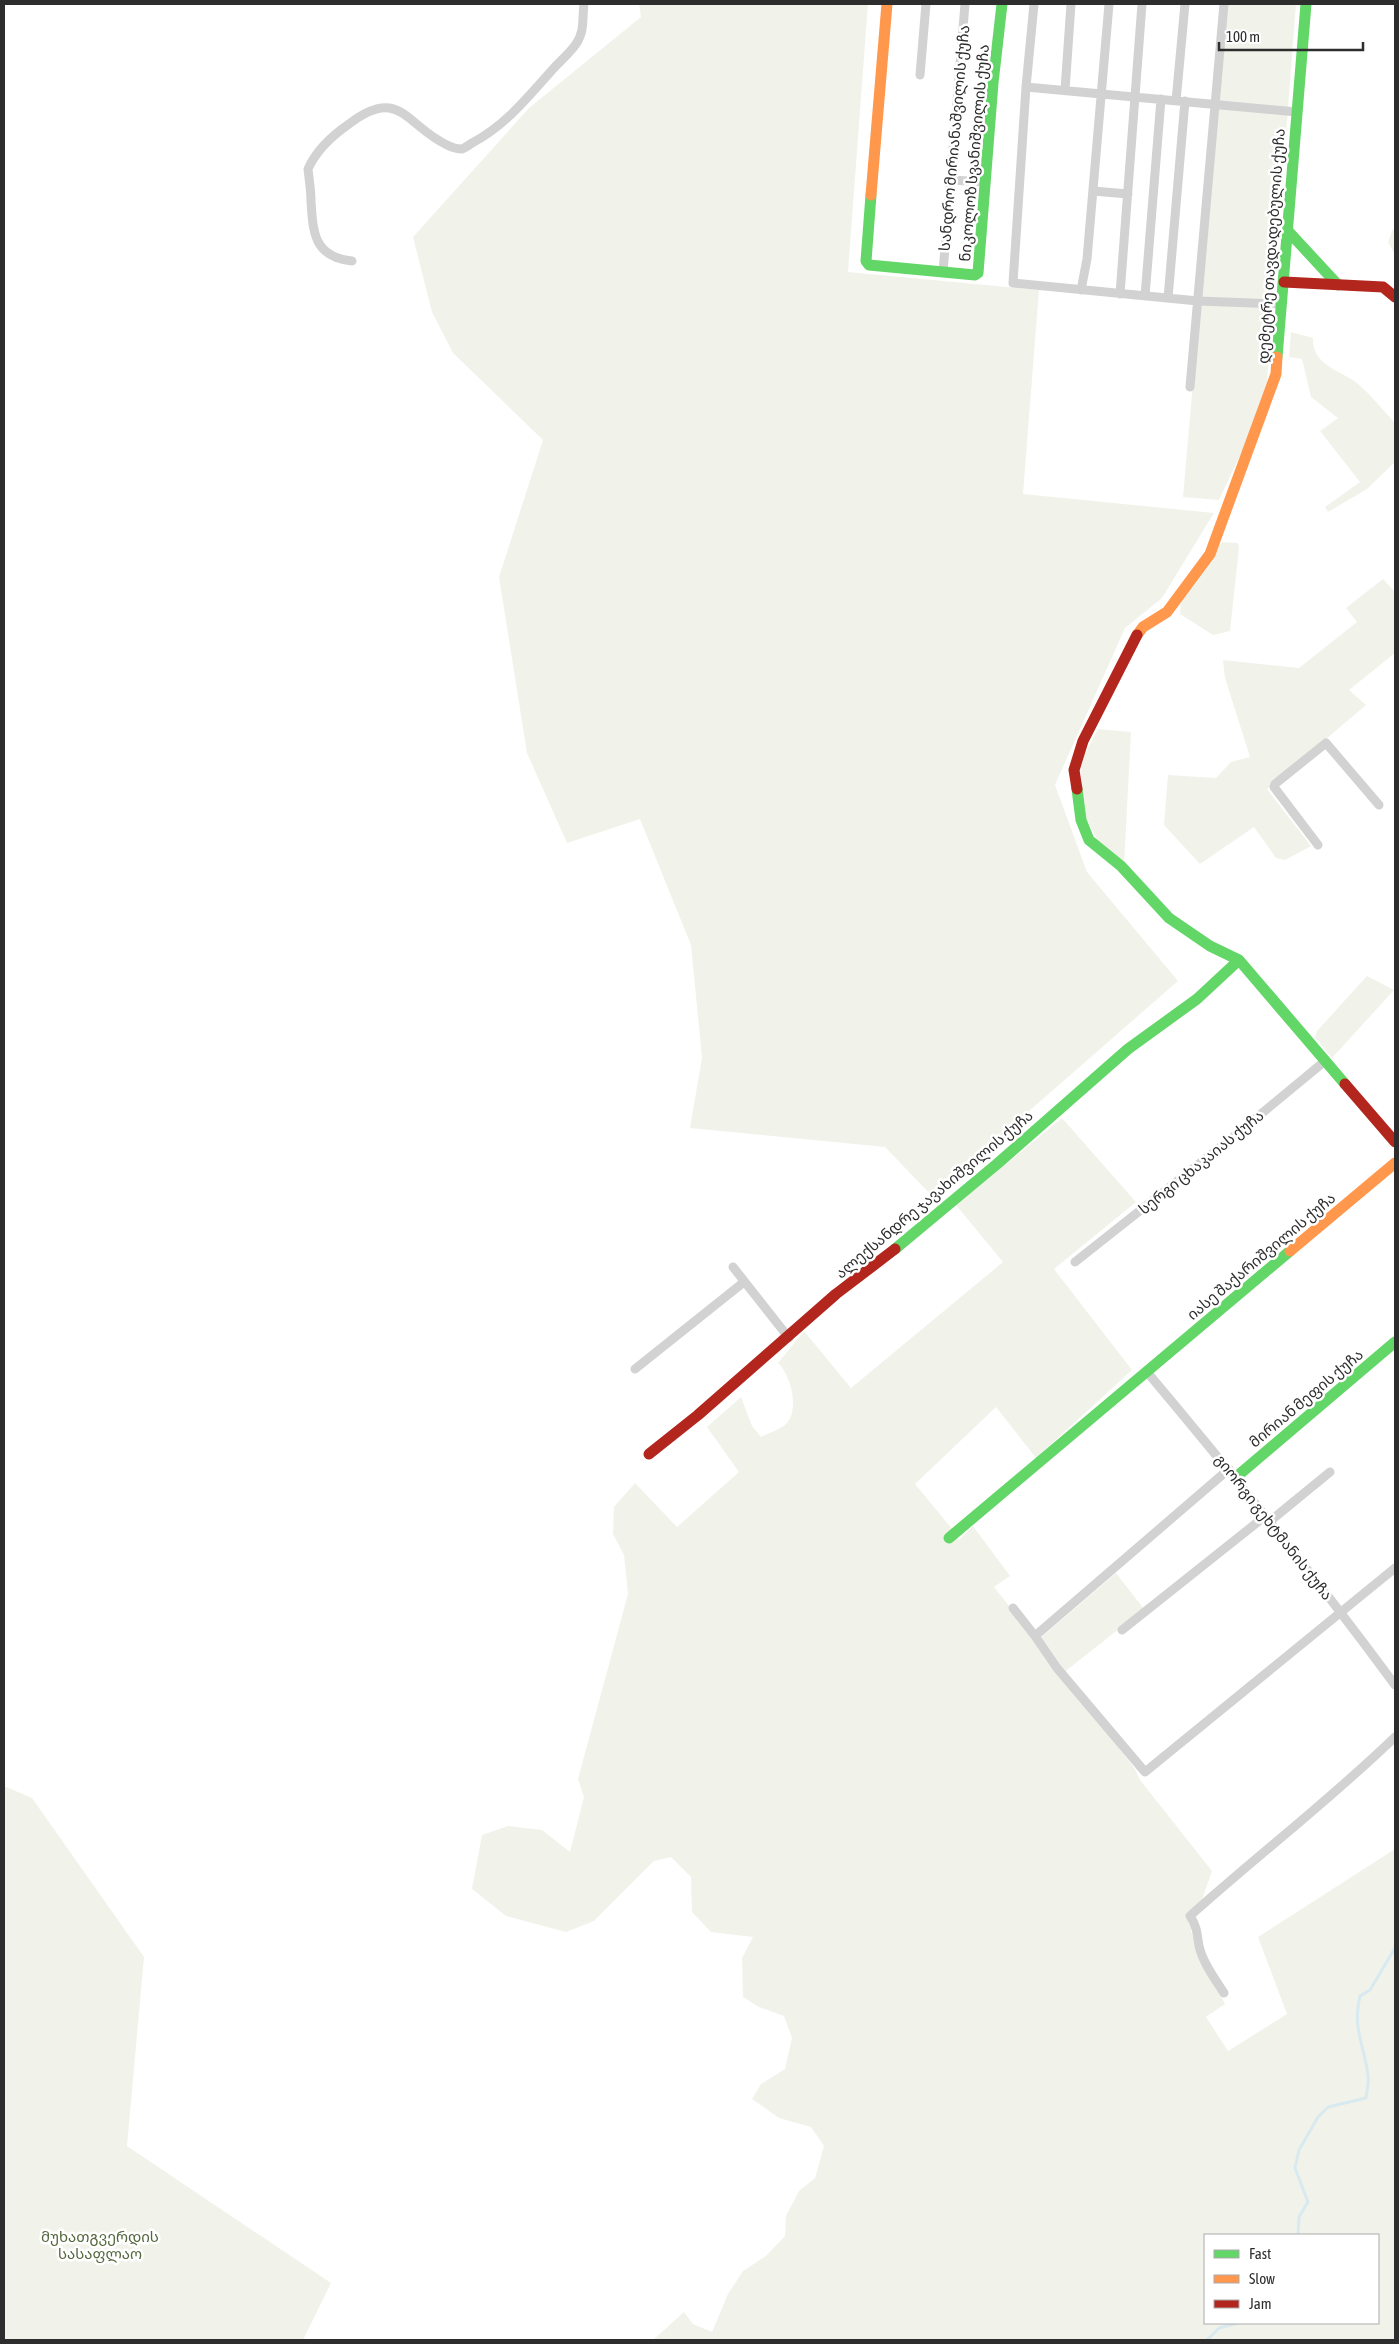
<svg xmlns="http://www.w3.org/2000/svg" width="1399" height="2344" font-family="'Asap Condensed','Noto Sans Georgian',sans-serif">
<rect width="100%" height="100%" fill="#fff"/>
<path fill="#f1f3eb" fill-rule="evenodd" d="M639 4H868L848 272 1039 290 1023 494 1214 513 1162 598 1125 628 1055 785 1087 872 1178 981 1005 1132 934 1198 885 1147 690 1128 702 1058 691 945 640 819 567 843 527 753 499 577 543 440 453 353 432 312 413 237 529 108 641 17Z
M1226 4H1296L1267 382 1243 449 1219 500 1183 497Z
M1393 229 1395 231V255L1388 242Z
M1291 332 1313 338C1312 365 1340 370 1357 383 1371 395 1383 410 1395 423V462L1367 489 1328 512 1325 507 1360 482 1320 431 1338 418 1311 397 1302 359 1289 357Z
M1222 542 1238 543 1239 548 1230 631 1213 635 1180 614 1181 602Z
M1383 579 1395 592V653L1349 690 1366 705 1267 789 1311 846 1285 860 1276 858 1254 827 1200 864 1164 825 1168 775 1216 778 1231 762 1250 757 1225 678 1223 660 1299 668 1357 622 1346 608Z
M1098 729 1131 732 1124 866 1099 843 1084 814 1080 763Z
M1367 976 1394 990 1332 1058 1315 1037 1317 1031Z
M1062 1118 1136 1202 1054 1269 1132 1370 1036 1458 996 1407 915 1484 953 1530 959 1540 973 1526 1010 1576 994 1587 1037 1641 1116 1573 1144 1609 1062 1674 1135 1769 1140 1780 1212 1871 1191 1931 1200 1955 1225 2004 1206 2017 1228 2051 1287 2014 1258 1937 1395 1849V2340H653L684 2312 693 2324 712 2332 728 2294 743 2271 766 2256 785 2236 786 2216 799 2191 815 2178 824 2146 811 2127 779 2118 752 2099 761 2084 785 2069 792 2038 784 2016 759 2007 743 1997 742 1958 753 1937 711 1932 692 1912 691 1877 671 1857 654 1861 594 1921 566 1932 506 1916 472 1889 482 1835 508 1826 542 1830 570 1852 584 1797 578 1779 628 1594 624 1555 613 1534 614 1507 635 1483 677 1527 739 1472 707 1427 741 1397 752 1426 761 1437C768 1433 780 1430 786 1424 800 1410 791 1375 778 1363L804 1331 851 1388 1003 1262 956 1205ZM1205 2235H1378V2323H1205Z
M4 1786 32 1798 144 1957 127 2146 331 2283 303 2340H4Z"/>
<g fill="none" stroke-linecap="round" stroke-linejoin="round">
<path stroke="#d8e9f0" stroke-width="3" d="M1298 2235 1299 2217 1308 2202 1295 2168 1299 2150 1318 2117 1328 2107 1366 2098C1367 2091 1369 2082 1368 2075 1364 2045 1352 2027 1360 1996L1370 1990 1395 1948
M1207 2340 1219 2328 1238 2323"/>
<path stroke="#d2d2d2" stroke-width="9" d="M1034 4 1026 87 1297 112
M920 75 926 4
M1026 87 1013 283 1198 301 1282 304
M1065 90 1071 4
M1176 101 1185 4
M951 180 986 182
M1093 191 1128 194
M352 261C314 257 313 233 311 201 311 190 309 179 308 169 316 151 333 135 349 124 400 85 406 126 447 145 451 147 457 149 462 149 465 148 469 145 472 143 505 126 528 97 553 69 560 61 570 53 576 44 585 31 582 19 584 4
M943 272 965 4
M1081 290 1087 259 1109 4
M1120 294 1142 4
M1145 296 1161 99
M1168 298 1185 101
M1190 387 1224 4
M1318 845 1274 787 1275 784 1326 743 1379 805
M1075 1262 1238 1133 1325 1061
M733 1267 789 1338
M635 1369 744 1282
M1147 1372C1233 1474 1316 1578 1395 1685
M1269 1522 1330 1472
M1013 1608 1035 1636 1057 1668 1145 1772 1395 1568
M1122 1630 1264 1517
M1035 1636 1229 1469
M1224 1993C1215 1979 1203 1963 1199 1946 1197 1934 1197 1926 1190 1916 1258 1855 1330 1800 1395 1737"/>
<path stroke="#63d668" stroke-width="11" d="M871 195 866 261 869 265 975 275 978 273 993 83 1002 4
M1288 231 1338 285
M1277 357 1306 4
M1077 789 1081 820 1089 840 1121 866 1169 918 1210 946 1239 960 1345 1084
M895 1249 997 1164 1128 1049 1197 999 1239 960
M1235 1478 1395 1342
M949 1538 1290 1251"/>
<path stroke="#ff974d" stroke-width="11" d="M871 195 887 4
M1137 635 1143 627 1167 612 1210 554 1276 374 1277 357
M1290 1251 1395 1163"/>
<path stroke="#b3261e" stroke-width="11" d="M1284 282 1383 287 1395 297
M1077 789 1074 770 1083 741 1137 635
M1345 1084 1395 1142
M649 1454 698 1415 836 1294 895 1249"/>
</g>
<g text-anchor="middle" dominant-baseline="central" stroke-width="5" stroke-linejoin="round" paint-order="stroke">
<g font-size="15" fill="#2d2d2d" stroke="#fff">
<text transform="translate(954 138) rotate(-85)">სანდრო მირიანაშვილის ქუჩა</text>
<text transform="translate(974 153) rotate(-85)">ნიკოლოზ სვანიშვილის ქუჩა</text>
<text transform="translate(1271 246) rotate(-86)">დემეტრე თავდადებულის ქუჩა</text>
<text transform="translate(1201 1162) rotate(-39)">სერგი ცხაკაიას ქუჩა</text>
<text transform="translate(934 1194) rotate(-40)">ალექსანდრე ჯავახიშვილის ქუჩა</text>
<text transform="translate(1261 1256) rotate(-40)">იასე შაქარიშვილის ქუჩა</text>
<text transform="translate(1306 1398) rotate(-40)">მირიან მეფის ქუჩა</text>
<text transform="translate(1274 1527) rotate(52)">გიორგი გეხტმანის ქუჩა</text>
</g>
<g font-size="15" fill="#54673c" stroke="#fff">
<text x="100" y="2236">მუხათგვერდის<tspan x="100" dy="17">სასაფლაო</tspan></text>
</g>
</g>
<rect width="1399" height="2344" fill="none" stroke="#2d2d2d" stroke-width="10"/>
<rect x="1204" y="2234" width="175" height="90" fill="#ffffff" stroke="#ababab"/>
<rect x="1214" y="2250" width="25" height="8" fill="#63d668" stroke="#ababab"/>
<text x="1249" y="2259" font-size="15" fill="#2d2d2d">Fast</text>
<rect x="1214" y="2275" width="25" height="8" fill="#ff974d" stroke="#ababab"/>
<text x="1249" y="2284" font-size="15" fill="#2d2d2d">Slow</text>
<rect x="1214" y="2300" width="25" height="8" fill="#b3261e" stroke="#ababab"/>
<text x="1249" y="2309" font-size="15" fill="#2d2d2d">Jam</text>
<path d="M1219 42v8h144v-8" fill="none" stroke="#2d2d2d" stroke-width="2.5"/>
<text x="1226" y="42" font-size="15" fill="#2d2d2d" stroke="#ffffff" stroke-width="4" paint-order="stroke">100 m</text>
</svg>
